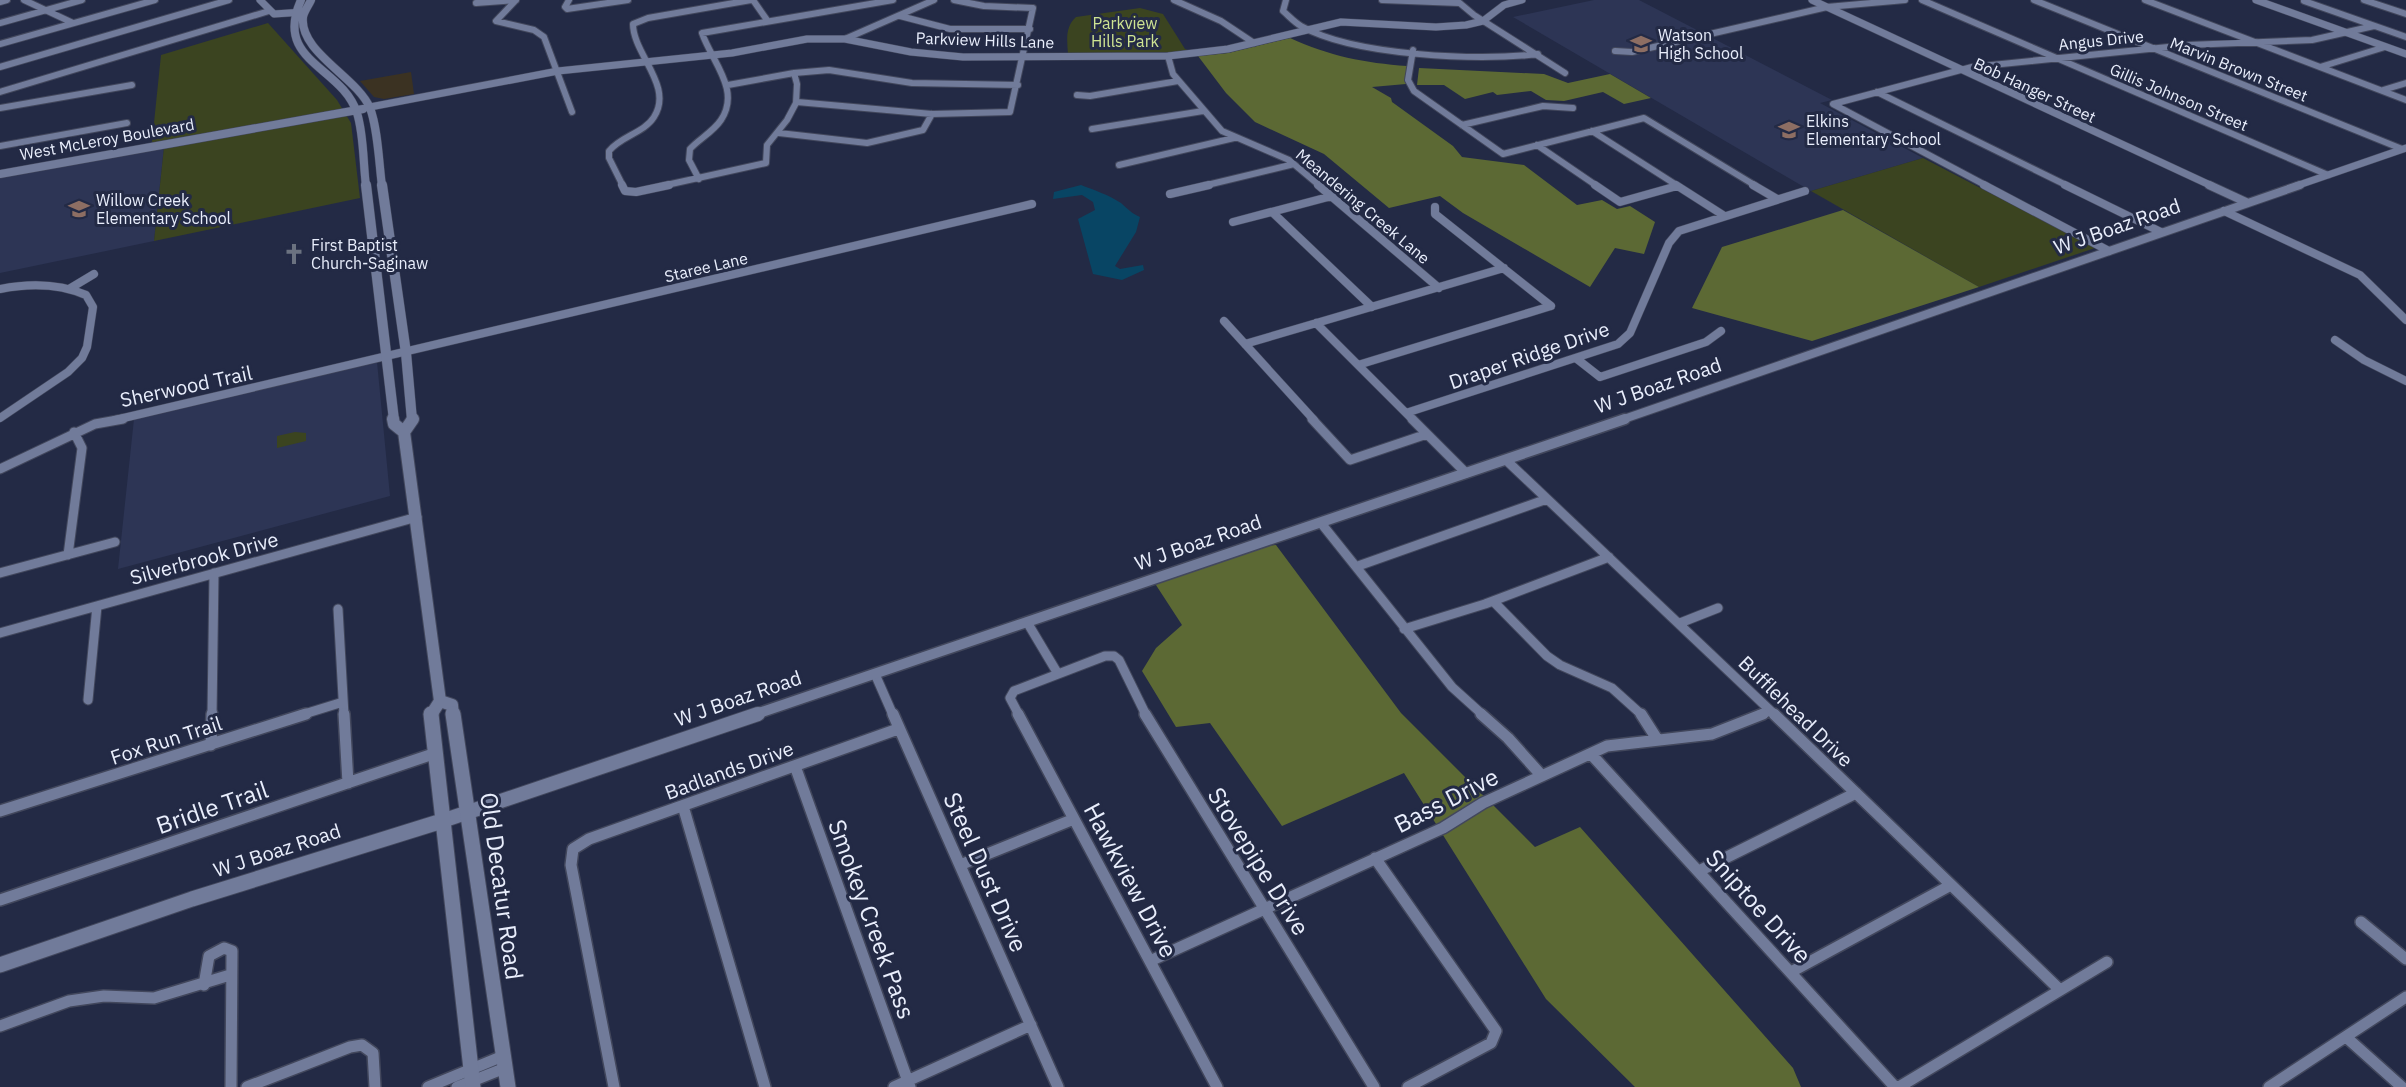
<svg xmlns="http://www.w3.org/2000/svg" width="2406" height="1087" font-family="'IBM Plex Sans',sans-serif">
<rect width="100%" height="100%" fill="#232a45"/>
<path fill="#3b3222" d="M411 72 414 94 384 99 374 97 360 81Z"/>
<path fill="#2d3555" d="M1594 0H1639L1832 100 1820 103 1923 158 1811 191 1513 17Z
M164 147 154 241 0 273V177Z
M377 362 390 496 118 569 134 419Z"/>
<path fill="#3b4420" d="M1140 8 1163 14 1185 49 1193 52 1068 54C1067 40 1065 27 1076 17Z
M268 23 337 100 351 123 360 198 154 241 164 147 152 142 161 55Z
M1923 158 2095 248 1979 287 1811 191Z
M295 432 306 433V441L277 448V436Z"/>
<path fill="#5c6934" d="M1290 38C1329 56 1365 63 1407 66L1406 84 1372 87 1391 98 1392 102 1453 146 1462 157 1524 165 1577 205 1602 200 1617 209 1630 206 1655 222 1644 254 1615 248 1590 287 1463 213 1440 196 1389 208 1324 154 1255 122 1226 93 1198 56 1228 53Z
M1419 68 1544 74 1568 83 1610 74 1651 98 1624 104 1603 92 1564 101 1546 100 1531 91 1497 95 1493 92 1465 99 1444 85H1417Z
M1843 210 1979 287 1812 341 1692 308 1722 247Z
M1276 545 1401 713 1535 847 1580 827 1793 1068 1801 1087H1635L1546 999 1404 773 1282 826 1210 723 1176 727 1142 671 1156 648 1182 625 1154 582 1263 546Z"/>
<path fill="#084564" d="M1081 185C1094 190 1109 195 1121 203 1128 209 1131 213 1140 217L1136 232 1115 266 1120 269 1143 265 1144 270 1122 280 1093 274 1078 219 1095 210 1093 202 1082 195 1053 199 1054 192Z"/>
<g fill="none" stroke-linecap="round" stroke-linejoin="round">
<defs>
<path id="minor-far3" d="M24 0 73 23
M516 0 496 21 534 30 544 37 572 112
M569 0 565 7 567 9 628 0
M753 0 767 20
M1174 0 1221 21 1254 43
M1286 0 1283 11C1289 16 1294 22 1301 26 1354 56 1478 61 1538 54
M1382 0 1459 3
M1456 0 1474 15 1565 73
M1922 0 2328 175
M2034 0 2402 149
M2145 0 2406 100
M2364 0 2406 14
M2304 1 2406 37
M0 2 7 0
M476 3 516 0
M900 16 950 29H1030
M0 23 82 0
M845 39 934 0
M0 44 155 0
M1413 50 1408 80 1414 91 1503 154 1644 118 1756 186
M1615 51 1632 52 1827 7 1905 0
M1168 56 1173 74 1222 131 1289 160 1320 186
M0 67 229 0
M2320 67 2385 47
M728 85 794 73 829 70 912 83 1018 85
M2383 90 2406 83
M0 92 269 11
M1877 92 2068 186
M1077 95 1090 96 1178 81
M797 102 932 114 1010 112 1033 8 984 6 954 0
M0 108 132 85
M1462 125 1543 106 1573 108
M1092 129 1203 111
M1592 131 1678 186
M779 133 867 143 923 130 932 114
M1537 145 1597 186
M0 146 127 123
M1119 165 1234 138
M699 179 689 160 690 149C699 139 713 132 721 120 741 90 712 62 702 33L893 0
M623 186 609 158V151C621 136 644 133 654 117 674 86 633 54 633 24L648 18 751 0
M662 186 766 163 767 145 787 120 796 103 797 84 794 73
M1203 186 1294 164
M1987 186 1833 104 1972 67 2188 45 2312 40 2374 26"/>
<path id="minor-far2" d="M622 185 625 191 636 192 669 185
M1318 185 1439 288
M1595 185 1620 202 1677 186
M1676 185 1723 215
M1753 185 1777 199
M1984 185 2109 251
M2065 185 2161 232
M1170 194 1209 185
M1435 207V214L1551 306
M2224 211 2360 275 2406 320
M1272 212 1372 307
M1233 222 1332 196
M0 289C30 283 58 283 86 295L93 307 87 347 82 358 68 372 0 418
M69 289 94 274
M1224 321 1314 420
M1316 323 1413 420
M2335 340 2364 360 2406 381
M1245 344 1504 268
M1577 359 1600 377 1706 342 1721 331
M1358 365 1551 306
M1406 413 1618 344 1630 333 1669 243 1679 231 1805 191
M115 420 1032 204"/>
<path id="minor-far1" d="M1312 419 1350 460 1427 434
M1412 419 1466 473
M1506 460 1775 715
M0 469 95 424 123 419
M1321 523 1452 687 1483 715
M68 555 82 448 74 432
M1358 566 1547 499
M0 573 115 542
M1493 601 1547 656 1560 665 1612 688 1642 715
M338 609 344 715
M1027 622 1058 674
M1680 623 1718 608
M1404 629 1485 604 1609 557
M0 633 417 517
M875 674 893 715
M88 700 97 606
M212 715 214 573
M301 715 343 702
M1019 715 1010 698 1014 691 1105 656H1114L1119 660 1146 715
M1759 715 1770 711"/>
<path id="minor" d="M344 714 348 783
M893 714 1058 1087
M1018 714 1217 1087
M1145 714 1374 1087
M1481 714 1508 738 1542 776
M1641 714 1657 739
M1774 714 2060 990
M211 745 212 714
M1591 754 1895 1087
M795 766 910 1087
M683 806 765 1087
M0 811 306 714
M1375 858 1496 1031 1491 1043 1408 1087
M960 865 1074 819
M1699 871 1856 793
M0 900 436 753
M2361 922 2406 959
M1150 961 1443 828 1483 803 1607 746 1712 734 1763 714
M1791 972 1951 885
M204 985 209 956 224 948 232 951 231 1087
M0 1026 69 1001 104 996 154 998 230 975
M2346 1037 2402 1087
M247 1087 350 1047 362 1045 373 1053 375 1087
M428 1087 503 1056
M457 1087 505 1068
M614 1087 571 865 573 849 589 839 898 729
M894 1087 1031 1025
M1899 1087 2107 962
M2269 1087 2406 997"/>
<path id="tertiary-far3" d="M260 0 274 14 304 12
M1812 0 2212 186
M2256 0 2406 54
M370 107 558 71 732 53 807 39H845L911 52 963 57 1168 56 1228 49 1341 22 1436 27 1466 25 1483 21 1504 5 1522 0
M2296 186 2406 148"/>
<path id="tertiary-far2" d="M2209 185 2248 203
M1621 420 2300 185"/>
<path id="tertiary-far1" d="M753 715 1625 419"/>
<path id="tertiary" d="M442 821 758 714"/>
<path id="secondary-far3" d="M301 0C273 62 342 66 357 113 364 135 363 163 366 186
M311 0C309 5 304 11 303 17 299 52 357 77 370 108 378 129 379 164 382 186
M0 174 363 109"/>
<path id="secondary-far2" d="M366 185 394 420
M382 185 406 353 412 420"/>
<path id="secondary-far1" d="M393 419 394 424 404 432
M413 419 404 432 440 701 431 715
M440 701 452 705 453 715"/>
<path id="secondary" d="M431 714 473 1087
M453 714 508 1087
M0 965 192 899 442 821"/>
</defs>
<use href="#minor-far3" stroke="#42475c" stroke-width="8"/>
<use href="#minor-far2" stroke="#42475c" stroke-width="9"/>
<use href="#minor-far1" stroke="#42475c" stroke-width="11"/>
<use href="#minor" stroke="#42475c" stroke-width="14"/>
<use href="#tertiary-far3" stroke="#42475c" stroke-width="8"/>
<use href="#tertiary-far2" stroke="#42475c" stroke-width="10"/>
<use href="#tertiary-far1" stroke="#42475c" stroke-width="13"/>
<use href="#tertiary" stroke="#42475c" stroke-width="16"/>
<use href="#secondary-far3" stroke="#42475c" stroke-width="9"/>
<use href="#secondary-far2" stroke="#42475c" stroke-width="11"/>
<use href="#secondary-far1" stroke="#42475c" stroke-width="14"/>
<use href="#secondary" stroke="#42475c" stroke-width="17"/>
<use href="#minor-far3" stroke="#717b9a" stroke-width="6"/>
<use href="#minor-far2" stroke="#717b9a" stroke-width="8"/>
<use href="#minor-far1" stroke="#717b9a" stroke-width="9"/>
<use href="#minor" stroke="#717b9a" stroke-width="11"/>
<use href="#tertiary-far3" stroke="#717b9a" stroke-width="7"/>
<use href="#tertiary-far2" stroke="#717b9a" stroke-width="8"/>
<use href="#tertiary-far1" stroke="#717b9a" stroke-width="10"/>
<use href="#tertiary" stroke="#717b9a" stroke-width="14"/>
<use href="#secondary-far3" stroke="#717b9a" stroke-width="8"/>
<use href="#secondary-far2" stroke="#717b9a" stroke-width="10"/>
<use href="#secondary-far1" stroke="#717b9a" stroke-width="12"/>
<use href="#secondary" stroke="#717b9a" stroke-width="15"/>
</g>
<defs>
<symbol id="school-bare" viewBox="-9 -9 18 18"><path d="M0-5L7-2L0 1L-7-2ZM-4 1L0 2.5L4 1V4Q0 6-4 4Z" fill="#8d6e63" stroke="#232a45" stroke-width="2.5" paint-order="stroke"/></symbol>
<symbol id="church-bare" viewBox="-9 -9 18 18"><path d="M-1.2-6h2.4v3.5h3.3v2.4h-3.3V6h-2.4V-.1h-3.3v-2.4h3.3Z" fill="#6b7280" stroke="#232a45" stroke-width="2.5" paint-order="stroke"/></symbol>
</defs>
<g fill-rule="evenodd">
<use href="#school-bare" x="1626" y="29" width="30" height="30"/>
<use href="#school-bare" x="1774" y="115" width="30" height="30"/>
<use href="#school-bare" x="64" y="194" width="30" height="30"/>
<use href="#church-bare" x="279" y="239" width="30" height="30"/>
</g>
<g text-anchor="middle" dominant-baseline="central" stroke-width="6" stroke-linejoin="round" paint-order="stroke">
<g font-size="16" fill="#cee492" stroke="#232a45">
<text x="1125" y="23">Parkview<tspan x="1125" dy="18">Hills Park</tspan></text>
</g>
<g font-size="16" fill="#e9eefc" stroke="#232a45" text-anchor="start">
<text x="1658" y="35">Watson<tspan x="1658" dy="18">High School</tspan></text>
<text x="1806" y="121">Elkins<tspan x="1806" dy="18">Elementary School</tspan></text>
<text x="96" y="200">Willow Creek<tspan x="96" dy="18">Elementary School</tspan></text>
<text x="311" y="245">First Baptist<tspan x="311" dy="18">Church-Saginaw</tspan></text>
</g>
<g font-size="16" fill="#e9eefc" stroke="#232a45">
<text transform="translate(985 40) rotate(2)">Parkview Hills Lane</text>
<text transform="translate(2101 40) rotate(-6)">Angus Drive</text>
<text transform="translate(2239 69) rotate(22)">Marvin Brown Street</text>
<text transform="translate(2035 90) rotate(25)">Bob Hanger Street</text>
<text transform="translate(2179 97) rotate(23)">Gillis Johnson Street</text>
<text transform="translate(107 139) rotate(-10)">West McLeroy Boulevard</text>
<text transform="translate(1363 206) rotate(40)">Meandering Creek Lane</text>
<text transform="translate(706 267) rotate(-13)">Staree Lane</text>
</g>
<g font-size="20" fill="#e9eefc" stroke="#232a45">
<text transform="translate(2117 226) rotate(-19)">W J Boaz Road</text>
<text transform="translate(1529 355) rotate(-19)">Draper Ridge Drive</text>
<text transform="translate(1658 385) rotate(-19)">W J Boaz Road</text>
<text transform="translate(186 386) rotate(-12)">Sherwood Trail</text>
<text transform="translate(1198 542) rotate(-19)">W J Boaz Road</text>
<text transform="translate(204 558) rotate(-15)">Silverbrook Drive</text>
<text transform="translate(738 698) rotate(-19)">W J Boaz Road</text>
<text transform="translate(1796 711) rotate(44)">Bufflehead Drive</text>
<text transform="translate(166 740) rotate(-18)">Fox Run Trail</text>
<text transform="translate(729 770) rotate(-20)">Badlands Drive</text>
<text transform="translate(277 850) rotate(-18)">W J Boaz Road</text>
</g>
<g font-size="24" fill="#e9eefc" stroke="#232a45">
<text transform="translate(1446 800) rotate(-27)">Bass Drive</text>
<text transform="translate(212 807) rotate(-19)">Bridle Trail</text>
<text transform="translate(1259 861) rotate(58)">Stovepipe Drive</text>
<text transform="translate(986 872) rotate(66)">Steel Dust Drive</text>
<text transform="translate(1131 880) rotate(62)">Hawkview Drive</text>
<text transform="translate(502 886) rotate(82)">Old Decatur Road</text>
<text transform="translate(1759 906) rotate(48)">Sniptoe Drive</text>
<text transform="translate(872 919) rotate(70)">Smokey Creek Pass</text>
</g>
</g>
</svg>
